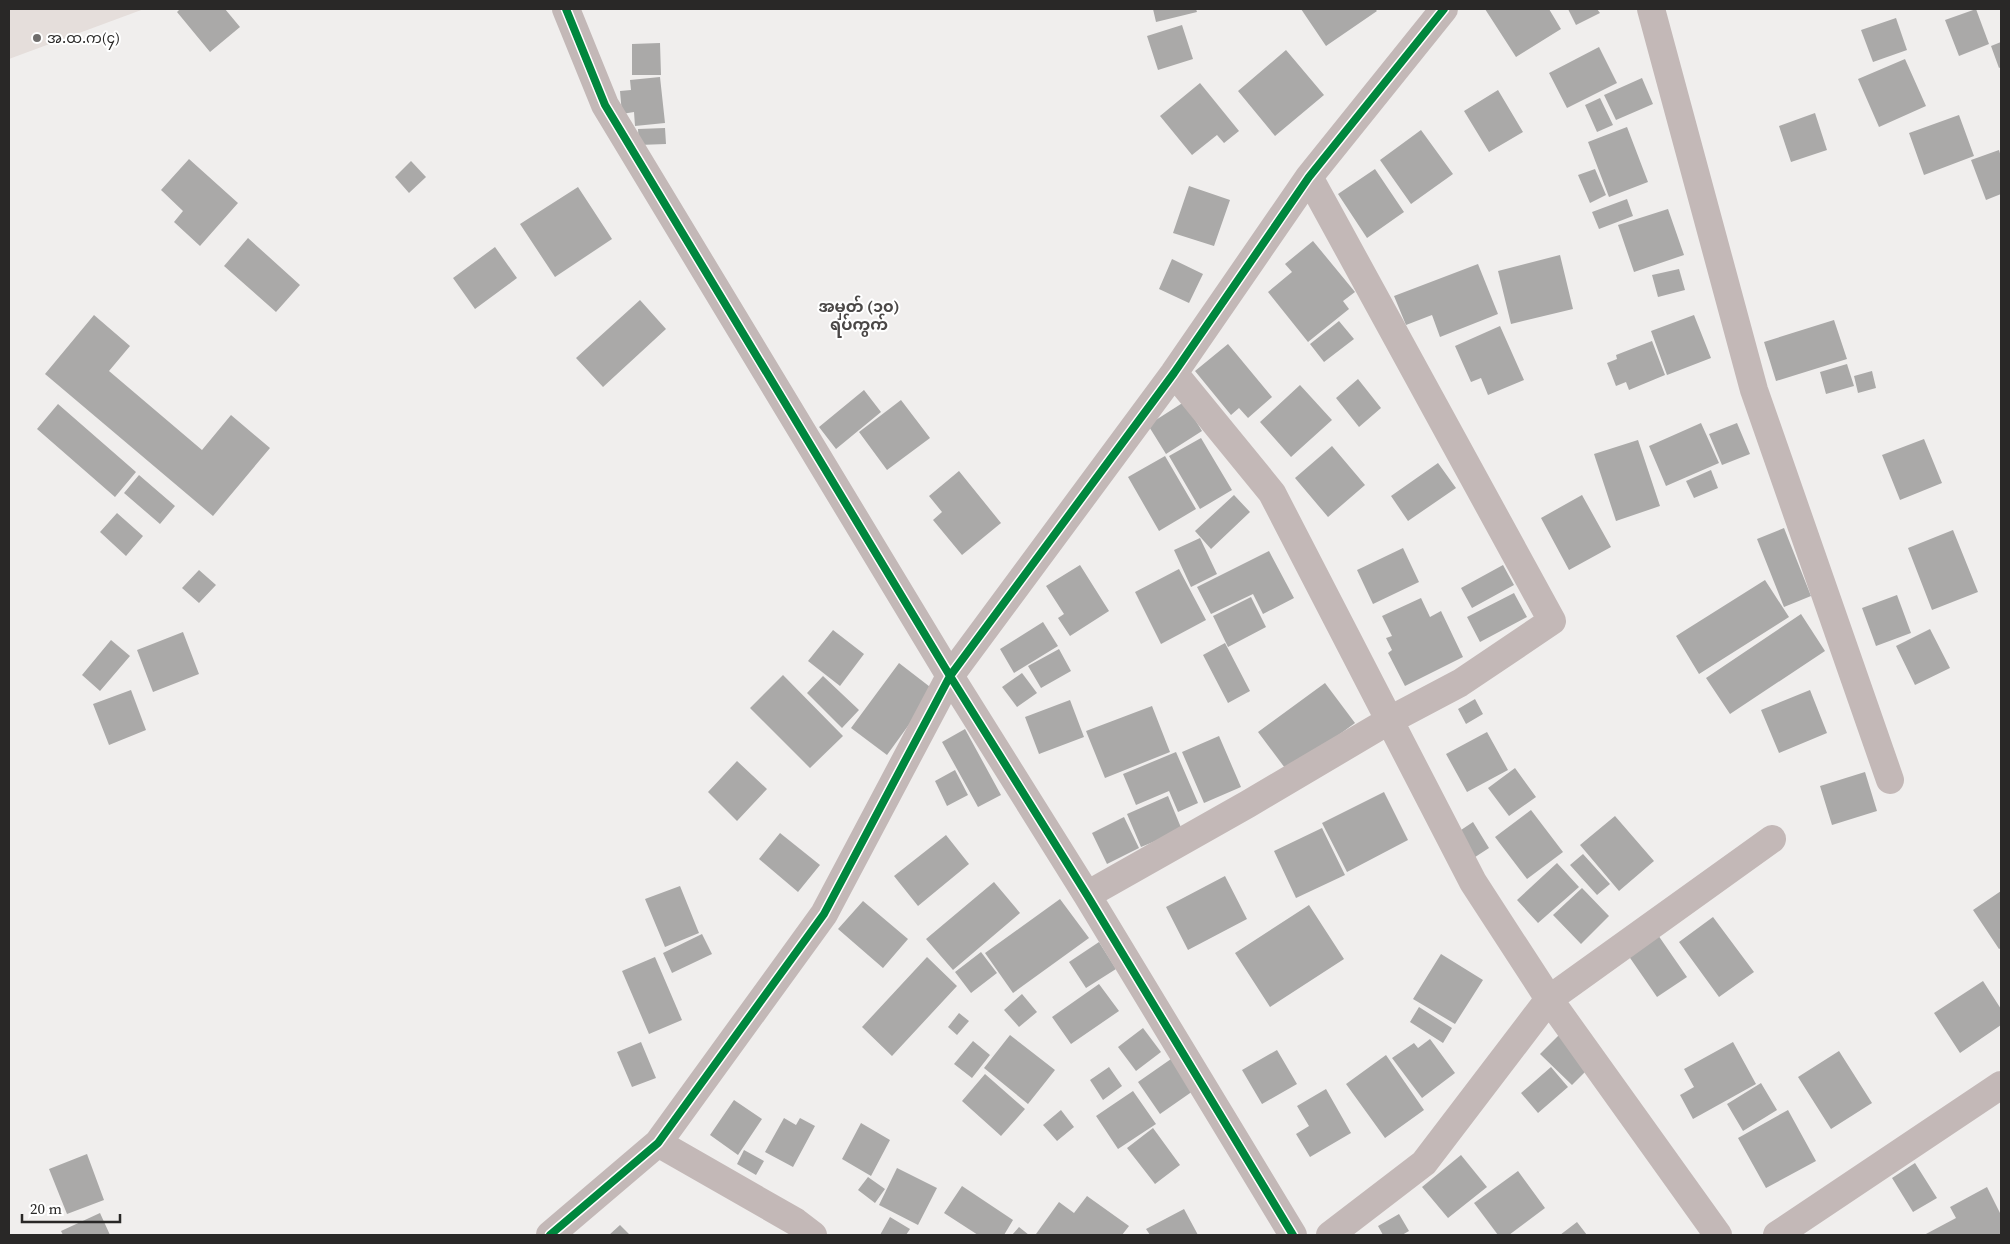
<svg xmlns="http://www.w3.org/2000/svg" width="2010" height="1244" font-family="'Source Serif 4','Noto Sans Myanmar',serif">
<rect width="100%" height="100%" fill="#f0eeed"/>
<path fill="#e5dedb" d="M9 9H144L9 59Z"/>
<path fill="#aaa9a8" d="M180 9H225L240 27 210 52 177 12Z
M1153 9H1196L1197 12 1156 22Z
M1301 9H1375L1377 11 1326 46Z
M1485 9H1549L1561 29 1516 57Z
M1568 9H1597L1600 13 1576 25Z
M1976 9 1989 44 1959 56 1945 20Z
M1896 18 1907 50 1873 62 1861 30Z
M1182 25 1193 59 1158 70 1147 36Z
M2001 42V67L1999 68 1991 46Z
M660 43 661 75H632V44Z
M1599 47 1617 83 1567 108 1549 73Z
M1286 50 1324 95 1275 136 1238 91Z
M1905 59 1926 106 1879 127 1858 79Z
M660 77 665 123 635 126 634 112 622 114 620 91 631 90 630 80Z
M1642 78 1653 104 1616 120 1604 95Z
M1200 83 1239 131 1224 143 1217 135 1192 155 1160 116Z
M1498 90 1523 132 1489 152 1464 111Z
M1600 98 1613 125 1597 132 1585 105Z
M1815 113 1827 150 1791 162 1779 126Z
M1959 115 1974 156 1924 175 1909 133Z
M1627 127 1648 182 1609 197 1588 142Z
M665 128 666 144 639 145 638 129Z
M1421 130 1453 174 1411 204 1380 160Z
M1999 150 2001 157V194L1986 200 1971 160Z
M189 159 238 203 200 246 174 222 183 211 161 190Z
M411 161 426 177 409 193 395 177Z
M1375 169 1404 212 1367 238 1338 194Z
M1595 169 1606 195 1590 203 1578 175Z
M1189 186 1230 200 1214 246 1173 233Z
M578 187 612 239 555 277 520 224Z
M1627 199 1633 216 1599 229 1592 212Z
M1668 209 1684 255 1634 272 1618 225Z
M248 238 300 285 276 312 224 266Z
M1313 241 1355 292 1343 301 1349 309 1308 342 1268 292 1292 272 1285 264Z
M495 247 517 278 475 309 453 278Z
M1560 255 1573 309 1511 324 1498 271Z
M1172 259 1203 274 1189 303 1159 289Z
M1478 264 1498 314 1440 337 1432 315 1406 325 1394 296Z
M1679 269 1685 290 1658 297 1652 275Z
M640 300 666 329 603 387 576 358Z
M94 315 130 346 109 371 202 450 231 415 270 448 213 516 45 374Z
M1694 315 1711 358 1667 375 1651 331Z
M1834 320 1847 359 1776 381 1764 342Z
M1339 321 1354 339 1324 362 1310 344Z
M1500 326 1524 380 1488 395 1481 378 1471 382 1455 346Z
M1652 341 1665 375 1629 390 1626 382 1616 386 1607 363 1617 359 1616 355Z
M1228 344 1272 397 1248 418 1239 408 1231 415 1195 371Z
M1847 364 1854 386 1826 394 1820 372Z
M1872 371 1876 388 1858 393 1854 376Z
M1358 379 1381 408 1359 427 1336 398Z
M1300 385 1332 420 1291 457 1260 422Z
M864 390 881 412 836 449 819 427Z
M901 400 930 438 887 470 859 432Z
M1184 402 1202 431 1166 454 1148 425Z
M58 404 136 472 115 497 37 429Z
M1701 423 1719 463 1666 486 1649 446Z
M1737 423 1750 454 1722 465 1709 434Z
M1201 438 1232 490 1200 509 1169 456Z
M1924 439 1942 483 1900 500 1882 455Z
M1638 440 1660 506 1616 521 1594 454Z
M1332 446 1365 485 1328 517 1295 478Z
M1165 456 1196 509 1159 531 1128 477Z
M1438 463 1456 488 1408 521 1391 496Z
M1711 470 1718 488 1694 498 1686 481Z
M959 471 1001 523 962 555 933 520 942 512 929 496Z
M139 475 175 506 160 524 124 493Z
M1234 495 1250 512 1211 549 1195 531Z
M1582 495 1611 547 1569 570 1541 518Z
M117 513 143 536 126 556 100 532Z
M1784 528 1811 596 1784 607 1757 539Z
M1953 530 1978 592 1932 610 1908 548Z
M1200 538 1217 574 1191 587 1174 550Z
M1403 548 1419 582 1373 604 1357 570Z
M1269 551 1294 598 1263 614 1253 594 1211 614 1197 587Z
M1080 565 1109 611 1070 636 1058 618 1064 614 1046 586Z
M1503 565 1514 585 1472 608 1461 588Z
M1179 569 1206 620 1161 644 1135 592Z
M199 570 216 585 199 603 182 588Z
M1765 580 1789 617 1699 674 1676 636Z
M1514 593 1527 617 1480 642 1467 617Z
M1897 595 1911 633 1876 646 1862 608Z
M1251 597 1266 627 1228 647 1213 616Z
M1421 598 1430 617 1441 611 1463 657 1405 686 1388 653 1392 650 1386 638 1392 636 1382 616Z
M1801 614 1825 651 1730 714 1706 678Z
M1043 622 1058 646 1014 673 1000 649Z
M1930 629 1950 668 1915 685 1896 646Z
M833 630 864 654 840 686 808 661Z
M183 632 199 674 153 692 137 650Z
M111 640 130 656 100 691 82 675Z
M1225 643 1250 691 1228 703 1203 655Z
M1059 649 1071 671 1041 688 1028 666Z
M899 663 934 690 887 755 851 728Z
M1022 673 1037 693 1017 707 1002 687Z
M783 675 843 736 810 768 750 708Z
M823 676 859 710 842 728 807 693Z
M1325 683 1355 723 1288 772 1258 732Z
M131 690 146 730 109 745 93 704Z
M1810 690 1827 733 1779 753 1761 710Z
M1475 699 1483 714 1466 724 1458 709Z
M1070 700 1084 737 1039 754 1025 717Z
M1152 706 1170 752 1105 778 1086 731Z
M965 729 1001 795 978 807 942 742Z
M1487 732 1508 770 1467 792 1446 754Z
M1219 736 1241 787 1204 803 1182 752Z
M1176 752 1198 803 1178 812 1169 791 1136 805 1123 774Z
M737 761 767 789 737 821 708 792Z
M1515 768 1536 797 1509 816 1488 788Z
M955 770 968 795 947 806 935 781Z
M1865 772 1877 811 1832 825 1820 786Z
M1384 792 1408 840 1347 872 1322 823Z
M1168 796 1182 830 1141 847 1127 814Z
M1531 810 1563 852 1527 879 1495 837Z
M1615 816 1654 861 1619 891 1580 845Z
M1124 817 1139 848 1107 864 1092 833Z
M1473 822 1489 848 1469 861 1452 836Z
M1322 828 1345 875 1296 898 1274 851Z
M780 833 820 865 798 892 759 859Z
M946 835 969 864 918 906 894 876Z
M1583 854 1610 884 1597 895 1570 865Z
M1557 863 1579 887 1538 923 1517 900Z
M1225 876 1247 919 1188 950 1166 907Z
M994 882 1020 913 953 970 926 939Z
M680 886 699 933 665 947 645 899Z
M1582 888 1609 916 1581 944 1553 915Z
M2001 891V948L1999 949 1973 910Z
M1060 899 1089 938 1013 993 985 953Z
M863 901 908 939 883 968 838 929Z
M1309 905 1344 959 1270 1007 1235 953Z
M1713 917 1754 972 1719 997 1679 942Z
M702 934 712 954 672 973 663 953Z
M1658 935 1687 977 1657 997 1628 955Z
M1099 942 1116 969 1086 988 1069 962Z
M981 952 997 973 971 993 955 972Z
M1441 954 1483 980 1455 1024 1413 999Z
M655 957 682 1020 649 1034 622 971Z
M927 957 957 986 892 1056 862 1027Z
M1983 981 2001 1009V1025L1960 1053 1934 1013Z
M1099 984 1119 1011 1071 1044 1052 1017Z
M1022 994 1037 1012 1019 1027 1004 1010Z
M1419 1007 1452 1028 1443 1043 1410 1022Z
M959 1013 969 1021 957 1035 948 1027Z
M1143 1028 1161 1052 1136 1071 1118 1047Z
M1010 1035 1055 1070 1028 1104 984 1068Z
M1559 1035 1591 1066 1572 1085 1540 1054Z
M1430 1039 1455 1073 1422 1098 1392 1058 1414 1043 1418 1048Z
M973 1041 990 1055 972 1078 954 1064Z
M641 1042 656 1078 632 1087 617 1052Z
M1733 1042 1756 1084 1693 1119 1680 1095 1694 1087 1684 1069Z
M1277 1050 1297 1084 1262 1104 1242 1070Z
M1839 1051 1872 1103 1831 1129 1798 1077Z
M1386 1055 1424 1110 1385 1138 1346 1084Z
M1171 1059 1193 1091 1160 1114 1138 1082Z
M1109 1067 1122 1086 1103 1100 1090 1080Z
M1551 1067 1568 1087 1538 1113 1521 1093Z
M985 1074 1025 1109 1001 1136 962 1101Z
M1761 1083 1777 1110 1743 1131 1727 1104Z
M1326 1089 1351 1133 1310 1157 1296 1134 1309 1126 1297 1106Z
M1133 1091 1156 1124 1118 1149 1096 1116Z
M734 1100 762 1119 738 1155 710 1135Z
M1061 1110 1074 1127 1057 1141 1043 1125Z
M1788 1110 1816 1161 1766 1188 1738 1138Z
M784 1118 796 1125 800 1118 815 1126 793 1167 765 1152Z
M861 1123 890 1140 871 1176 842 1159Z
M1153 1128 1180 1165 1155 1184 1127 1148Z
M744 1150 764 1161 756 1175 737 1164Z
M87 1154 104 1200 67 1214 49 1169Z
M1461 1155 1487 1187 1448 1218 1422 1187Z
M1915 1163 1937 1198 1913 1212 1892 1178Z
M897 1168 937 1188 918 1225 879 1205Z
M1518 1171 1545 1208 1509 1235H1498L1474 1203Z
M868 1177 885 1189 875 1203 858 1190Z
M962 1186 1013 1220 1004 1235H978L944 1213Z
M1987 1187 2001 1215V1235H1924L1956 1218 1950 1207Z
M1087 1196 1129 1226 1122 1235H1038L1036 1234 1059 1202 1074 1213Z
M1184 1209 1198 1235H1150L1146 1229Z
M100 1213 110 1235H63L61 1231Z
M1399 1214 1409 1231 1402 1235H1383L1378 1226Z
M890 1217 910 1229 906 1235H880Z
M1577 1222 1587 1235H1560Z
M620 1225 630 1235H609Z
M1019 1227 1029 1235H1012Z"/>
<g fill="none" stroke-linecap="round" stroke-linejoin="round">
<path stroke="#c3b8b7" stroke-width="28" d="M566 9 605 105 950 676 1087 895 1293 1235
M1651 9 1754 390 1890 780
M1174 373 1272 493 1473 882 1549 999 1718 1235
M1087 895 1248 804 1390 720 1460 683 1552 621 1309 177
M658 1143 796 1222 813 1235
M550 1235 658 1143 824 914 950 676 1174 373 1309 177 1444 9
M1330 1235 1424 1163 1549 999 1772 839
M1777 1235 2001 1085"/>
<defs>
<path id="cycleway" d="M566 9 605 105 950 676 1087 895 1293 1235
M550 1235 658 1143 824 914 950 676 1174 373 1309 177 1444 9"/>
</defs>
<use href="#cycleway" stroke="#fff" stroke-width="11"/>
<use href="#cycleway" stroke="#00873e" stroke-width="8"/>
</g>
<circle fill="#6f6d6c" stroke="#fff" stroke-width="2" cx="37" cy="38" r="5"/>
<g text-anchor="middle" dominant-baseline="central" stroke-width="4" stroke-linejoin="round" paint-order="stroke">
<g font-size="14" fill="#292827" stroke="#fff" text-anchor="start">
<text x="47" y="38">အ.ထ.က(၄)</text>
</g>
<g font-size="16" font-weight="bold" fill="#4b4847" stroke="#fff">
<text x="859" y="306">အမှတ် (၁၀)<tspan x="859" dy="18">ရပ်ကွက်</tspan></text>
</g>
</g>
<rect width="2010" height="1244" fill="none" stroke="#292827" stroke-width="20"/>
<path d="M22 1214v8h98v-8" fill="none" stroke="#292827" stroke-width="2.5"/>
<text x="30" y="1214" font-size="15" fill="#292827" stroke="#ffffff" stroke-width="4" paint-order="stroke">20 m</text>
</svg>
